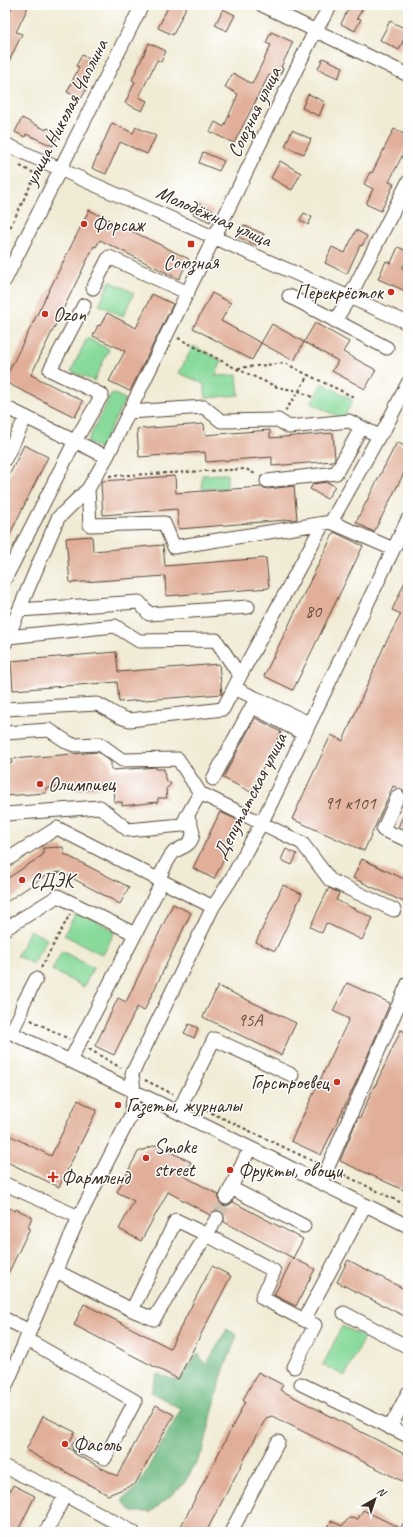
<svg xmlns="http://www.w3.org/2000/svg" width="413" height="1537" font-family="Caveat,sans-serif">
<rect width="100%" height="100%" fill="#fff"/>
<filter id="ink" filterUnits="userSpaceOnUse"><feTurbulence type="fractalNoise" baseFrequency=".025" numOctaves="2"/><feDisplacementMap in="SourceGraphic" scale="8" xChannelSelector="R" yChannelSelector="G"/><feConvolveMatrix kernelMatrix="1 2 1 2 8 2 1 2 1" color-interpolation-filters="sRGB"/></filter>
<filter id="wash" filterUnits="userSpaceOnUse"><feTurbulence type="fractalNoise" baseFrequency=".012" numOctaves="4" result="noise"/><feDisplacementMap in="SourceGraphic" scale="16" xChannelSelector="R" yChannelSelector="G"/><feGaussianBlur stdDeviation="0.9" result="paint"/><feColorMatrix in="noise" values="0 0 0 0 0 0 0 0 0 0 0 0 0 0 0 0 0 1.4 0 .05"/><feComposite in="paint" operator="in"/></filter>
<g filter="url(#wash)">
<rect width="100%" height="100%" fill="#f0ebd4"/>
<path fill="#88da9b" stroke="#62825c" d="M110 281 134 293 123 316 99 305Z
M87 338 109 349 94 381 71 371Z
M193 346 222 361 215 376 237 375 239 395 206 398 204 384 179 373Z
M322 383 353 400 343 419 311 403Z
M112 393 125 399 100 449 87 442Z
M227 474V488L202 489V475Z
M77 911 115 931 103 955 64 935Z
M30 930 47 939 33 964 17 956Z
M62 951 93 968 84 987 52 970Z
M342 1326 364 1337 345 1376 323 1365Z"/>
<path fill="#6eba83" stroke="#547250" d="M227 1329 237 1335 221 1378 203 1451 183 1485 151 1512H132L122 1500 138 1486 181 1409 151 1392 157 1374 179 1381 198 1354 206 1365Z"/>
<g id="blocks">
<path fill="#e1af99" d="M13 5H29L16 32 22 34 5 70V22Z
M169 5H187L173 35 158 28Z
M350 5H365L357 18 361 19 355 31 341 24Z
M223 9 235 15 227 31 215 25Z
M390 21 408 30 399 50 380 40Z
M271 32 293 42 281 67 283 68 278 79 269 75 234 143 210 132 215 122 224 127 238 94 225 87 233 73 252 84 271 45 266 43Z
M149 43 166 51 161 62 157 60 139 97 147 101 142 111 125 103 135 82 132 80Z
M82 55 96 62 83 86 87 88 81 99 67 92 79 67 76 66Z
M323 58 343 67 338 78 318 69Z
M308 94 325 102 319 116 302 108Z
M22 118 46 130 47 128 59 133 53 146 26 134 25 137 15 132Z
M112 123 133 133 136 127 156 136 147 154 120 142 106 174 92 168Z
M394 129 408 136V144L389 182 394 184 381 211 366 204 373 189 364 184 370 172 372 173Z
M292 130 311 139 304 154 285 146Z
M203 152 224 161 219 171 199 163Z
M280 161 301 173 292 190 271 178Z
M198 203 214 211 210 222 193 214Z
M89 210 189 259 179 279 100 240 96 247 94 246 31 375 83 401 75 417 5 382V379Z
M304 213 312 217 308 225 300 220Z
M243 225 264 234 258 246 238 237Z
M356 230 367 236 362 246 360 245 347 274 325 263 332 247 345 253Z
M398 247 408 252V256L402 268 408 271V292L378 279 386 261 391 263Z
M212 293 231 303 221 321 261 343 252 360 193 328Z
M152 294 173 304 130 391 109 381 125 351 93 336 98 325 100 326 107 313 136 328Z
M315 323 349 342 343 352 376 370 365 389 332 371 338 361 304 342Z
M272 324 304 342 294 361 261 343Z
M204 424 205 435 270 430V438L333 433 335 458 333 461 272 466V457L206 462 205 452 139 457 137 429Z
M397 442 408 448V465L374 532 356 522Z
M24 445 48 457 5 544V484Z
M175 476 176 493 262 487 268 489 294 486 297 519 179 529 177 509 103 515 101 483 102 481Z
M327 482 335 486 327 499 310 489 313 484Z
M334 532 363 546 293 690 264 676Z
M92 536 93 551 163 545 165 566 266 558 269 588 166 596 165 576 70 583 66 538Z
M408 575V793L393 786 364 851 292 819 331 735 343 741 385 644 401 614 392 610Z
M116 652 118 672 219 664 222 694 119 702 117 682 13 690 11 661Z
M255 718 281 732 251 792 223 778Z
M98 752 111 762V770L144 768 156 767V769H164L165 779 171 784 166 789 167 798H158V802L122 806V802H114L113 787 72 791 71 786 46 788V793L5 796V764L12 763V759Z
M408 806V831L398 827Z
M220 812 242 822 214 879 193 868Z
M63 847 64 854 129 887 120 904 61 872 48 874 5 903V880L43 855V848Z
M286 849 297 854 292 865 281 860Z
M362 859 408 881V904L353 878Z
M283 885 302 894 275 951 256 942Z
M329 888 339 893 336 900 373 918 362 940 326 923 322 933 310 927Z
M173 904 191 913 144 1011 137 1007 114 1055 95 1046 118 998 126 1002Z
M347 983 390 1003 359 1076 321 1155 291 1141 349 1019 333 1011Z
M218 986 296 1023 281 1055 203 1017Z
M189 1024 198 1028 194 1038 184 1033Z
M401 1030 408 1033V1192L340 1161 358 1117 360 1118 374 1086H375Z
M78 1100 97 1110 59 1187 5 1161V1133L51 1156Z
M156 1145 191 1162 184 1176 219 1195 218 1199 222 1205 227 1206 233 1202 303 1239 293 1258 224 1222V1215L221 1211H214L210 1215 168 1192 141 1241 119 1229 134 1201 117 1192 138 1152Z
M5 1206 15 1211 16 1209 32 1217 28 1227 30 1228 5 1280Z
M293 1258 315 1269 296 1306 274 1295Z
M348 1260 408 1291V1318L337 1282Z
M212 1266 231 1276 178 1379 74 1325 84 1304 170 1348Z
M258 1372 283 1385 280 1390 408 1456V1479L406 1483 272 1416 266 1418 206 1532H178L245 1402 243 1400Z
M156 1405 174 1415 135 1484 108 1495 26 1450 43 1416 75 1432 67 1447 72 1450 75 1454 117 1476Z
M13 1485 35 1496 17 1532H5V1501Z
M363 1510 400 1528 399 1532H326L331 1521 342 1526 349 1518 358 1519Z"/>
</g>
</g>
<g filter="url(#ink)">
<use href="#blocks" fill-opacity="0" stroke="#564739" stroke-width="1"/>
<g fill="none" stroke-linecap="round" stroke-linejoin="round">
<path stroke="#ccc4b0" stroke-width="13" stroke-dasharray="13 6" stroke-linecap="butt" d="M217 1218 226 1198"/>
<defs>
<path id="minor" d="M262 5 408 75
M5 144 84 180 408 323
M5 280 142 5
M93 288 109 257 188 293
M289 296 387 348
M335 321 349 298 408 182
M5 407 107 457 315 31 331 5
M129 412 204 407 221 421 278 420 289 427 349 421 379 436
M107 457 88 489 90 525 164 523 174 547 331 522 393 549
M5 459 26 417
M267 481 336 473 361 428
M88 489 58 518 19 610 139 602 149 614 248 607
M331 522 379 436 384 430 408 383
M5 579 75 441 102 395 50 370 84 305
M8 637 19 610
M5 644 8 637 115 626 139 641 216 640 240 676 234 688 309 723
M240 676 323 524
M5 709 97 704C109 709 117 718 130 720L223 709 234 688
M5 733 49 730 69 743 74 745 100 744 122 760 178 759 200 793 302 843 330 880 394 910
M213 779 251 708H255L304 734
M398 796 383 830 408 840
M5 814 100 807 128 830 182 825 200 793
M5 861 57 828 213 907
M158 880C163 871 167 859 174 852 177 850 181 848 185 846 198 838 192 827 187 815
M5 929 58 896 135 934
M5 1030 163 1105 408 1226
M11 1033 20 1015 23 1004 36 979
M70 1061 162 882
M178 1112 214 1039 292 1075
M321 1183 408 983
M5 1184 79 1217
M231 1188 304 1226
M226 1198 250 1148
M56 1271 132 1310 154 1319 217 1218
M132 1310 176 1220 207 1235 274 1271 262 1298 304 1320 365 1205
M344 1313 408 1347
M5 1319 30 1331
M26 1339 135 1401 105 1458 79 1446
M294 1367 315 1325 304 1320
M301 1384 408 1436
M5 1388 79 1217 131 1115 134 1091 132 1074 213 907 230 881 262 822 408 519
M390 1428 408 1393
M5 1467 65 1495 133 1532
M46 1532 65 1495
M231 1532 278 1442
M407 1532 408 1529"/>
</defs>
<use href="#minor" stroke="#564739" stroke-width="15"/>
<path stroke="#564739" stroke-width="2" stroke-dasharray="3 3" stroke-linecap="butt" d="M20 166 36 174
M5 238 37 172
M178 338 237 369 277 387 299 391 314 398
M238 368 285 363 308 375
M285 411 299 391 308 375 356 398
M109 476 246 469 257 475
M41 968 70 914
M31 1020 69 1039
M89 1049 121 1068
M145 1080 173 1094
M195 1105 317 1163
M338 1172 408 1206"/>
<use href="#minor" stroke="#fff" stroke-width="13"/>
</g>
</g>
<g fill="#c8321e" stroke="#fff" stroke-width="1.5">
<circle cx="84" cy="224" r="4"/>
<rect x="187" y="240" width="8" height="8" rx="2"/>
<circle cx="391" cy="292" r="4"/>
<circle cx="45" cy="314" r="4"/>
<circle cx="40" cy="784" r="4"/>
<circle cx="22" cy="880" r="4"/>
<circle cx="337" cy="1082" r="4"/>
<circle cx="118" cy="1105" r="4"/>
<circle cx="146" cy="1158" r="4"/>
<circle cx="230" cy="1170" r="4"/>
<path d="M51 1171h4v4h4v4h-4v4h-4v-4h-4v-4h4z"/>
<circle cx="65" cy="1444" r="4"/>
</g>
<g text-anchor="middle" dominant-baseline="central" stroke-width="3" stroke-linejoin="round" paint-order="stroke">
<g font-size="18" fill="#644b3d">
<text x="313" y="611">80</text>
<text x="350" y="803">91 к101</text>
<text x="250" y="1020">95А</text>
</g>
<g font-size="20" fill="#3b2a1e" stroke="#fff">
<text transform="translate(66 112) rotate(-63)">улица Николая Чаплина</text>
<text transform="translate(254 112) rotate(-64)">Союзная улица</text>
<text transform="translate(214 216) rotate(24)">Молодёжная улица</text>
<text transform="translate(250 796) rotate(-63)">Депутатская улица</text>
</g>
<g font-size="20" fill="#3b2a1e" stroke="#fff" text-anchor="start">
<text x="92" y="224">Форсаж</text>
<text x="191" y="262" text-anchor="middle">Союзная</text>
<text x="383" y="292" text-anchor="end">Перекрёсток</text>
<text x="53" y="314">Ozon</text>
<text x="48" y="784">Олимпиец</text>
<text x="30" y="880">СДЭК</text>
<text x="329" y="1082" text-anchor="end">Горстроевец</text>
<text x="126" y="1105">Газеты, журналы</text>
<text x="154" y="1146">Smoke<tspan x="154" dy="23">street</tspan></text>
<text x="238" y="1170">Фрукты, овощи</text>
<text x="61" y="1177">Фармленд</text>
<text x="73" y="1444">Фасоль</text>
</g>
</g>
<rect width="413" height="1537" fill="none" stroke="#fff" stroke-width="20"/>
<g transform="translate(375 1499) rotate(39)" stroke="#ffffff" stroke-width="3" paint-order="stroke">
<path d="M0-3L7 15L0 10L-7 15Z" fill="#3b2a1e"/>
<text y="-6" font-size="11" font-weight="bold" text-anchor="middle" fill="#3b2a1e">N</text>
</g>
</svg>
